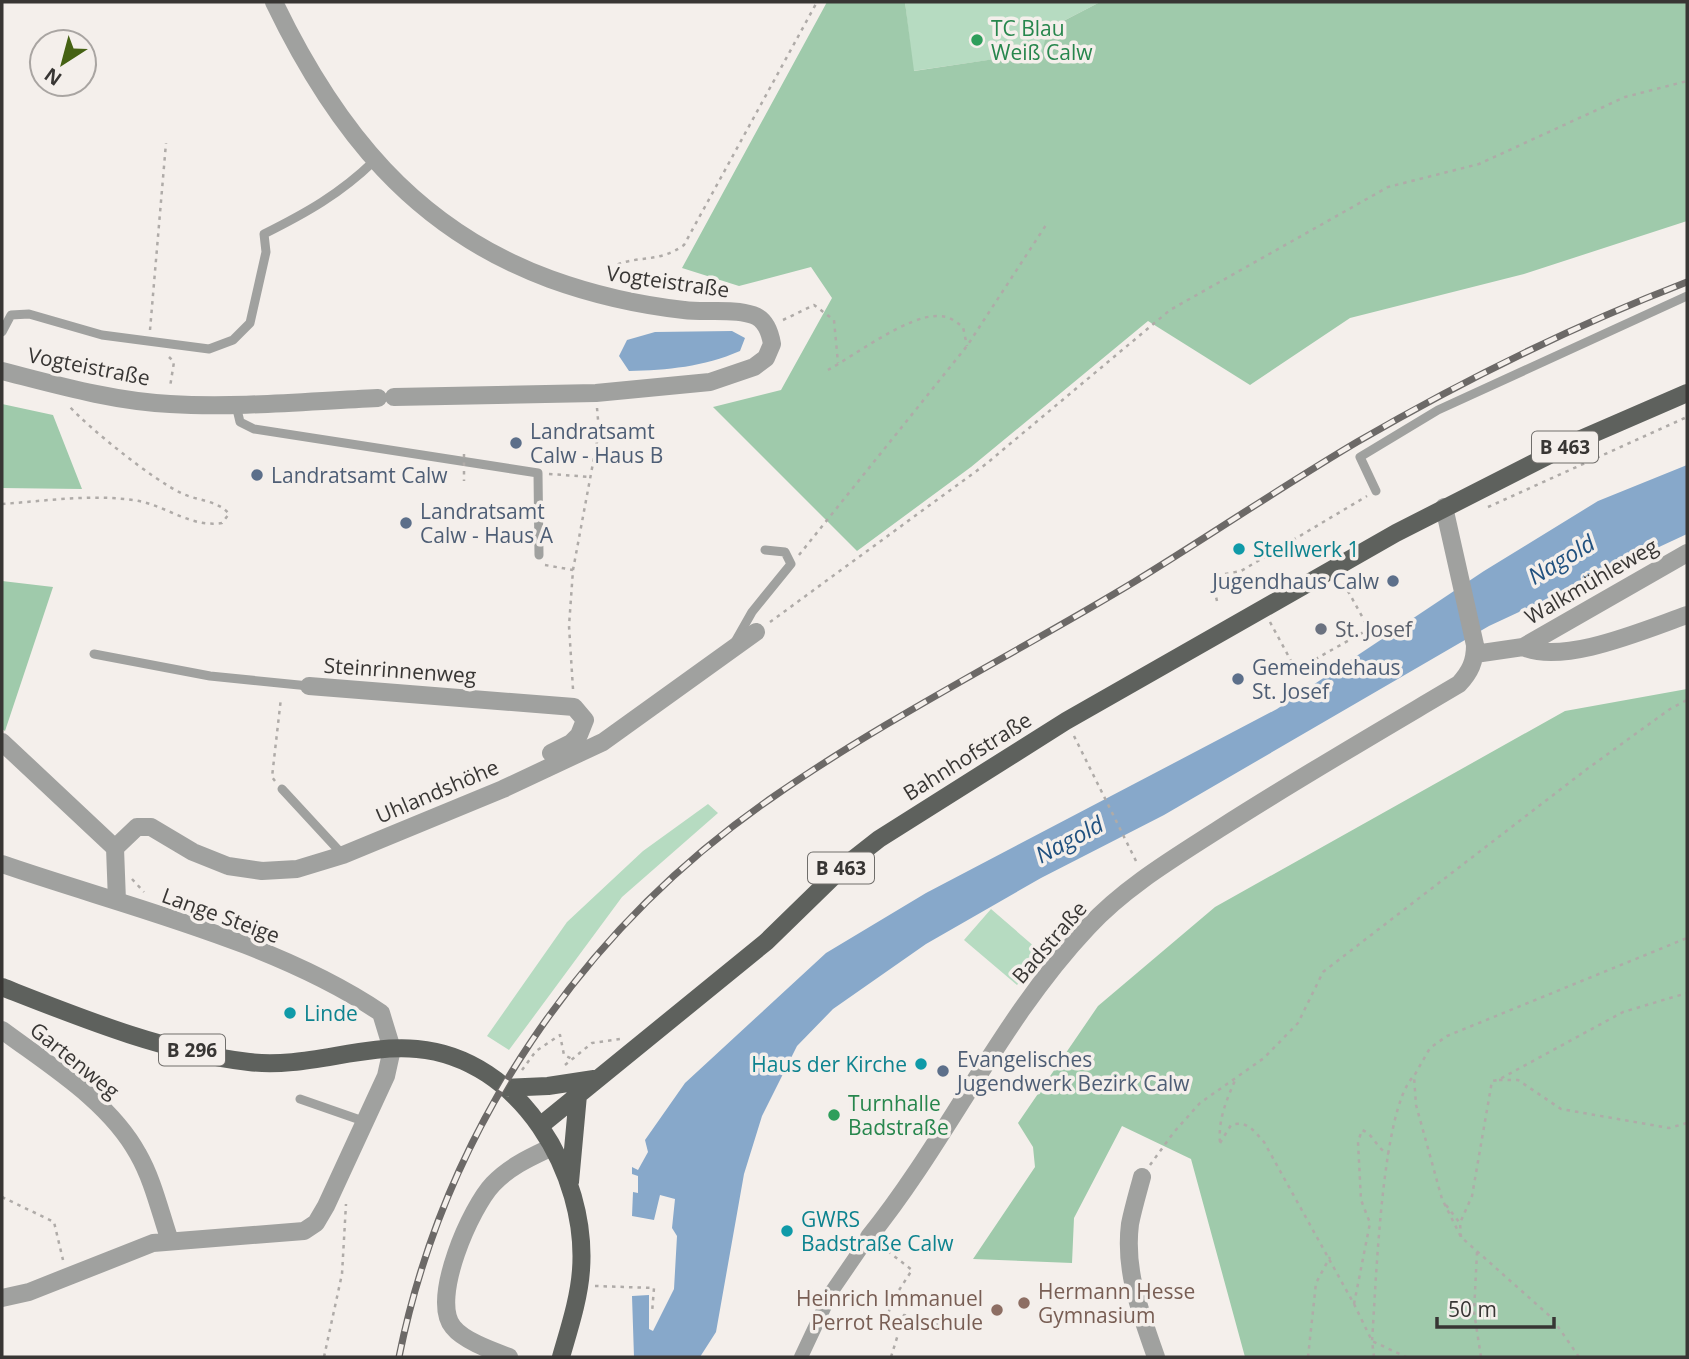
<svg xmlns="http://www.w3.org/2000/svg" width="1689" height="1359" font-family="'Open Sans',sans-serif">
<rect width="100%" height="100%" fill="#f4efeb"/>
<path fill="#b6dbc1" d="M905 2H1100L1048 29 1043 52 913 71Z
M708 804 718 813 622 897 509 1050 487 1036 567 922 643 851Z
M991 909 1043 954 1017 985 964 940Z"/>
<path fill="#9fcaab" d="M827 2H905L914 71 1042 52 1048 29 1100 2H1687V221L1524 274 1350 318 1250 385 1148 321 971 467 857 551 713 407 781 390 832 298 811 267 739 286 682 268Z
M2 404 53 415 82 489 2 488Z
M2 581 53 587 5 731 2 729Z
M1687 689V1357H1245L1191 1159 1122 1126 1074 1218 1072 1263 973 1259 1035 1167 1033 1147 1018 1123 1098 1006 1215 907 1565 711Z"/>
<path fill="#87a8ca" d="M732 331 745 338 740 351C703 367 668 370 629 371L619 356 627 340 655 332Z
M1687 465V534L1489 626 1164 815 1041 878 926 944 833 1009 797 1046 762 1116 744 1174 716 1332 700 1357H634L632 1296 649 1295V1329L653 1331 674 1289 677 1236 672 1228 675 1199 660 1195 654 1220 632 1216 633 1192 638 1193V1176L632 1174V1167L638 1170 648 1152 645 1140 685 1083 826 953 926 893 1277 709 1484 571 1598 501Z"/>
<g fill="none" stroke-linecap="round" stroke-linejoin="round">
<path stroke="#afaba8" stroke-width="2.5" stroke-dasharray="3.5 5" stroke-linecap="butt" d="M726 294C710 277 629 293 616 265 641 255 659 263 684 245L817 2
M783 320 814 305 834 320 838 363
M150 330 166 143
M169 357 174 362 170 387
M828 370C855 355 908 315 938 316 949 316 955 321 963 327L967 346
M549 474 591 477
M2 504C45 501 90 494 133 500 165 504 189 528 222 523L229 514C218 500 197 501 181 493 152 479 90 429 69 406
M1488 507 1687 417
M799 555 967 346 1046 225
M545 565 573 570
M1217 601 1213 584 1220 575 1241 571 1367 496
M770 622 986 464 1170 310 1388 187 1479 164 1625 97 1687 81
M1270 622 1296 670 1369 629 1343 582
M573 689 569 626 573 570 599 431 597 408
M1074 736 1138 865
M275 781 272 777 281 698
M132 879 144 892
M565 1065 592 1043 620 1039
M522 1070 536 1051 560 1035 564 1055 574 1060
M1499 1080H1518L1561 1109 1669 1128 1687 1123
M1220 1142C1218 1119 1227 1099 1236 1078
M1220 1143 1231 1125C1247 1120 1254 1131 1264 1142L1354 1304 1370 1223 1361 1200 1358 1142 1362 1130C1374 1134 1376 1149 1389 1154
M1150 1165 1174 1132 1200 1103 1264 1058 1298 1023 1323 972 1587 769 1670 709 1687 700
M2 1197 54 1222 63 1260
M1446 1205 1459 1222
M1461 1237 1460 1223 1472 1196 1492 1081 1498 1080 1623 1012 1687 993
M881 1246 912 1270 892 1301 886 1321 901 1325
M1477 1252 1474 1312 1481 1357
M595 1286 654 1288 652 1313
M1354 1304 1372 1341 1406 1357
M324 1357 342 1274 346 1204
M891 1357 904 1315 958 1329
M1308 1357 1316 1283 1330 1257
M1374 1357 1372 1341C1376 1289 1381 1107 1414 1076
M1579 1357 1552 1318 1461 1237 1442 1199 1416 1105 1414 1076 1430 1048 1447 1036 1687 938"/>
<path stroke="#a0a19f" stroke-width="9" d="M2 332 11 315 29 314 102 335 209 349 233 340 250 323 266 252 264 234C306 213 340 194 374 161
M236 405 240 422 254 429 538 473 539 555
M1376 491 1360 457 1438 410 1687 296
M735 642 752 612 791 564 785 552 765 550
M94 654 210 676 309 686
M282 789 343 855
M300 1099 366 1122"/>
<path stroke="#a0a19f" stroke-width="14" d="M801 1357 832 1291 869 1237"/>
<path stroke="#a0a19f" stroke-width="18" d="M274 2C335 129 414 229 550 279 594 295 639 305 684 310 705 313 733 308 753 315 765 319 770 332 772 344L766 358 754 367 710 382 596 393 394 397
M2 371C57 385 112 401 170 404 239 408 309 401 378 398
M1523 647C1564 665 1644 630 1687 615
M1475 654 1523 647 1687 553
M309 686 574 707 585 720 579 735 571 743 551 753
M2 742 115 848 117 901
M115 848 137 827H151L193 852 228 866 262 871 297 869 343 855 503 789 603 742 756 632
M2 864C123 906 275 941 381 1013L392 1049 386 1076 326 1206 316 1223 304 1231 153 1243 29 1292 2 1298
M2 1030C49 1065 109 1101 138 1154 153 1180 160 1212 170 1241
M1142 1177C1138 1192 1133 1209 1130 1224 1124 1271 1141 1314 1156 1357
M869 1237C948 1139 1001 1019 1088 927 1125 887 1174 858 1219 829 1297 779 1378 732 1459 684 1470 672 1475 662 1475 645L1444 507
M509 1357C493 1351 464 1341 453 1327 430 1299 471 1207 493 1184 510 1166 531 1157 552 1147"/>
<path stroke="#5e615d" stroke-width="18" d="M2 987C81 1018 164 1052 249 1062 305 1069 361 1044 417 1049 520 1058 588 1174 581 1270 579 1299 569 1329 561 1357
M505 1088 548 1086 594 1079
M540 1126 766 942 842 868 879 839 1066 721 1396 533 1581 439 1687 393
M570 1182 578 1095"/>
<defs>
<path id="rail" d="M399 1357C445 1129 582 929 773 797 888 717 1015 654 1134 582 1209 536 1281 487 1357 442 1462 381 1573 326 1687 282"/>
</defs>
<use href="#rail" stroke="#6c6967" stroke-width="7"/>
<use href="#rail" stroke="#f4efeb" stroke-width="4.5" stroke-dasharray="13" stroke-linecap="butt"/>
<path stroke="#afaba8" stroke-width="2.5" stroke-dasharray="3.5 5" stroke-linecap="butt" d="M464 454V481"/>
</g>
<g fill="#2e9e5b" stroke="#f4efeb" stroke-width="2.5">
<circle cx="977" cy="40" r="7"/>
<circle cx="834" cy="1115" r="7"/>
</g>
<g fill="#5c6f8a" stroke="#f4efeb" stroke-width="2.5">
<circle cx="516" cy="443" r="7"/>
<circle cx="257" cy="475" r="7"/>
<circle cx="406" cy="523" r="7"/>
<circle cx="1393" cy="581" r="7"/>
<circle cx="1238" cy="679" r="7"/>
<circle cx="943" cy="1071" r="7"/>
</g>
<g fill="#0f9aa8" stroke="#f4efeb" stroke-width="2.5">
<circle cx="1239" cy="549" r="7"/>
<circle cx="290" cy="1013" r="7"/>
<circle cx="921" cy="1064" r="7"/>
<circle cx="787" cy="1231" r="7"/>
</g>
<circle fill="#6b7280" stroke="#f4efeb" stroke-width="2.5" cx="1321" cy="629" r="7"/>
<g fill="#8d6e63" stroke="#f4efeb" stroke-width="2.5">
<circle cx="1024" cy="1303" r="7"/>
<circle cx="997" cy="1310" r="7"/>
</g>
<g text-anchor="middle" dominant-baseline="central" stroke-width="7" stroke-linejoin="round" paint-order="stroke">
<g fill="#f4efeb" stroke="#706e6b" stroke-width="2">
<rect x="1532" y="431.5" width="66" height="31" rx="5"/>
<rect x="808" y="852.5" width="66" height="31" rx="5"/>
<rect x="159" y="1034.5" width="66" height="31" rx="5"/>
</g>
<g font-size="19" font-weight="bold" fill="#383634">
<text x="1565" y="447">B 463</text>
<text x="841" y="868">B 463</text>
<text x="192" y="1050">B 296</text>
</g>
<g font-size="21" fill="#27864d" stroke="#f4efeb" text-anchor="start">
<text x="991" y="28">TC Blau<tspan x="991" dy="24">Weiß Calw</tspan></text>
<text x="848" y="1103">Turnhalle<tspan x="848" dy="24">Badstraße</tspan></text>
</g>
<g font-size="21" fill="#383634" stroke="#f4efeb">
<text transform="translate(668 281) rotate(8)">Vogteistraße</text>
<text transform="translate(89 366) rotate(11)">Vogteistraße</text>
<text transform="translate(1591 581) rotate(-30)">Walkmühleweg</text>
<text transform="translate(400 670) rotate(4)">Steinrinnenweg</text>
<text transform="translate(967 756) rotate(-32)">Bahnhofstraße</text>
<text transform="translate(437 791) rotate(-23)">Uhlandshöhe</text>
<text transform="translate(221 915) rotate(20)">Lange Steige</text>
<text transform="translate(1049 942) rotate(-49)">Badstraße</text>
<text transform="translate(75 1060) rotate(39)">Gartenweg</text>
</g>
<g font-size="21" fill="#4e5e75" stroke="#f4efeb" text-anchor="start">
<text x="530" y="431">Landratsamt<tspan x="530" dy="24">Calw - Haus B</tspan></text>
<text x="271" y="475">Landratsamt Calw</text>
<text x="420" y="511">Landratsamt<tspan x="420" dy="24">Calw - Haus A</tspan></text>
<text x="1379" y="581" text-anchor="end">Jugendhaus Calw</text>
<text x="1252" y="667">Gemeindehaus<tspan x="1252" dy="24">St. Josef</tspan></text>
<text x="957" y="1059">Evangelisches<tspan x="957" dy="24">Jugendwerk Bezirk Calw</tspan></text>
</g>
<g font-size="21" fill="#0d838f" stroke="#f4efeb" text-anchor="start">
<text x="1253" y="549">Stellwerk 1</text>
<text x="304" y="1013">Linde</text>
<text x="907" y="1064" text-anchor="end">Haus der Kirche</text>
<text x="801" y="1219">GWRS<tspan x="801" dy="24">Badstraße Calw</tspan></text>
</g>
<g font-size="21" fill="#5b616d" stroke="#f4efeb" text-anchor="start">
<text x="1335" y="629">St. Josef</text>
</g>
<g font-size="21" fill="#785e54" stroke="#f4efeb" text-anchor="start">
<text x="1038" y="1291">Hermann Hesse<tspan x="1038" dy="24">Gymnasium</tspan></text>
<text x="983" y="1298" text-anchor="end">Heinrich Immanuel<tspan x="983" dy="24">Perrot Realschule</tspan></text>
</g>
<g font-size="23" font-style="italic" fill="#21517f" stroke="#f4efeb">
<text transform="translate(1561 559) rotate(-31)">Nagold</text>
<text transform="translate(1069 839) rotate(-28)">Nagold</text>
</g>
</g>
<rect width="1689" height="1359" fill="none" stroke="#383634" stroke-width="7"/>
<g transform="translate(63 63) rotate(216)"><circle r="33" fill="#f4efeb" stroke="#a9a5a2" stroke-width="2"/>
<path d="M0-5L12 26L0 18L-12 26Z" fill="#456213"/>
<text y="-10" font-size="19" font-weight="bold" text-anchor="middle" fill="#383634">N</text>
</g>
<path d="M1437 1317v10h117v-10" fill="none" stroke="#383634" stroke-width="3.5"/>
<text x="1448" y="1317" font-size="21" fill="#383634" stroke="#f4efeb" stroke-width="5" paint-order="stroke">50 m</text>
</svg>
